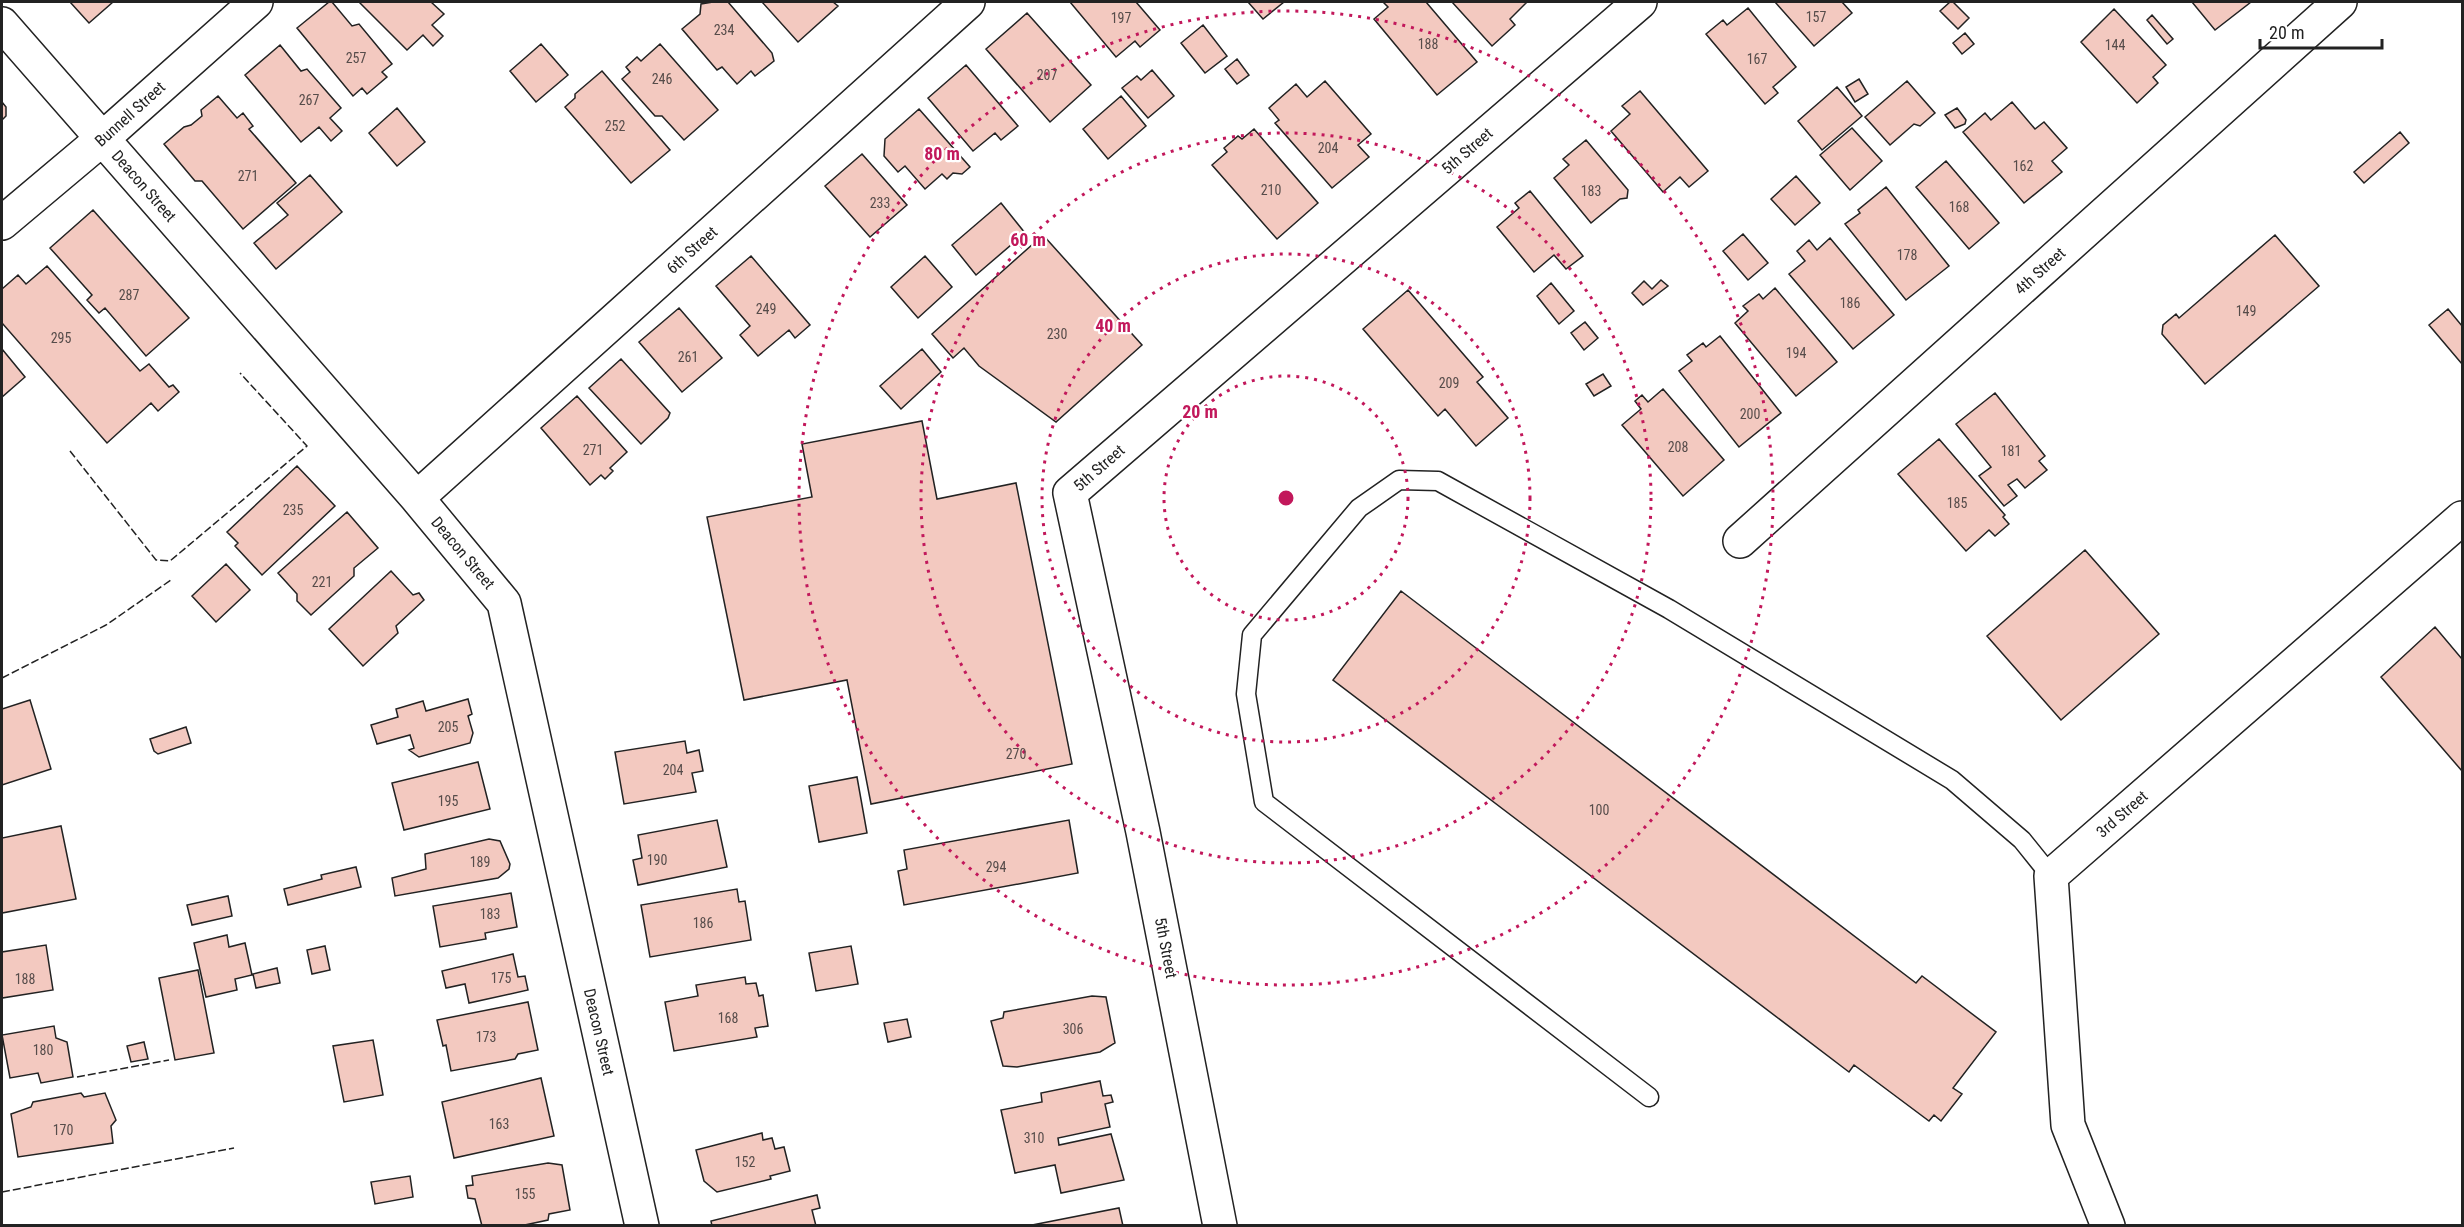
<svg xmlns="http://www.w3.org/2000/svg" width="2464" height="1227" font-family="'Roboto Condensed',sans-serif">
<rect width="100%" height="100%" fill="#fff"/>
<path fill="#f3c9c0" stroke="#222" stroke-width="1.5" d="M70 2H113L89 23Z
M329 2H332L352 26 359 24 392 64 382 72 387 77 367 94 362 88 353 96 297 28Z
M359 2H431L444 14 432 25 443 36 433 46 423 35 407 50Z
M713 2H728L772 53 774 61 755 76 751 71 737 84 722 67 717 70 682 29 700 14 701 4Z
M762 2H833L838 6 798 42Z
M1070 2H1136L1160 30 1140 47 1135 41 1116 57Z
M1248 2H1284L1263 19Z
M1383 2H1426L1477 62 1437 95 1374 19 1388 7Z
M1452 2H1525L1526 3 1510 19 1515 25 1492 46Z
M1775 2H1842L1852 13 1814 46Z
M1950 2H1953L1969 18 1958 29 1940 11Z
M2192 2H2251L2215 30Z
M1748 8 1796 67 1773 87 1778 93 1765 104 1706 34 1723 20 1727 25Z
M2114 9 2166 65 2153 77 2158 83 2137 103 2081 42Z
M1027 13 1091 85 1050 122 986 49Z
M2152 15 2173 39 2167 44 2147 20Z
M1203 25 1227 56 1205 73 1181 43Z
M1965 33 1974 44 1962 54 1953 43Z
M541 44 568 75 536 102 510 71Z
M660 44 718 110 684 140 662 116H655L622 79 630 72 626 67 637 57 641 61Z
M280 45 301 71 307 69 341 108 330 118 342 131 331 141 319 127 301 142 245 75Z
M1237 59 1249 75 1237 84 1225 69Z
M966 65 1018 126 1001 140 995 133 973 151 928 98Z
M1152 70 1174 96 1148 118 1122 88 1137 76 1141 80Z
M602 71 670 150 631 183 565 107 575 98V94Z
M1859 79 1868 94 1855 102 1846 87Z
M1325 81 1371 134 1358 145 1369 157 1332 188 1275 123 1279 120 1269 108 1296 84 1307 97Z
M1907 81 1935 113 1920 126 1914 124 1890 145 1865 117Z
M1837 87 1862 116 1822 150 1798 121Z
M1640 91 1708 171 1689 187 1680 177 1663 192 1611 131 1630 114 1622 106Z
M218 96 237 118 243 113 253 126 249 129 296 183 243 229 202 181H195L164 144 184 127 191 125 202 116 201 110Z
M1121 96 1146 126 1108 159 1083 129Z
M2 102 6 107V116L2 120Z
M2012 102 2035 129 2044 122 2067 148 2052 161 2062 172 2024 203 1963 132 1985 113 1991 120Z
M397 108 425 142 397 166 369 133Z
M1957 108 1966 120 1965 124 1955 128 1945 115Z
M919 109 970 167 962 174 953 173 947 179 942 174 925 189 905 166 898 172 884 156 885 139Z
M1852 128 1882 161 1850 190 1820 155Z
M1254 129 1318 203 1277 239 1212 165 1227 152 1224 148 1238 136 1242 139Z
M2400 132 2409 143 2364 183 2354 172Z
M1586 140 1628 190 1627 198 1620 199 1591 223 1554 178 1569 165 1563 159Z
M862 154 907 205 870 237 825 186Z
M1946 161 1999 223 1969 249 1916 187Z
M310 175 342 212 276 269 254 243 288 215 277 203Z
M1796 176 1820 203 1795 225 1771 199Z
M1886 187 1949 266 1906 300 1845 224 1860 213 1858 210Z
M1530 191 1583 256 1566 269 1554 255 1534 272 1497 227 1519 208 1515 203Z
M1001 203 1025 233 976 275 952 245Z
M93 210 189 318 146 356 105 308 99 313 87 300 92 295 50 248Z
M1743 234 1768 263 1748 280 1723 251Z
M1043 235 1142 345 1056 422 979 366 964 348 953 358 932 334Z
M2275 235 2319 286 2205 384 2162 334 2163 325 2176 314 2179 318Z
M1830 238 1894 315 1853 349 1789 274 1805 261 1797 251 1809 240 1817 250Z
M751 256 810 325 795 338 789 330 758 356 740 335 750 326 716 286Z
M925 256 952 287 918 318 891 287Z
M47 266 140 371 149 364 169 387 173 385 179 392 158 411 151 403 107 443 2 323V289L18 275 26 284Z
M1661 280 1668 286 1643 305 1632 293 1644 281 1652 289Z
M1551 283 1574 311 1559 324 1537 296Z
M1775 288 1837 362 1796 396 1735 323 1748 311 1743 306 1759 294 1763 299Z
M1408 290 1483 377 1477 382 1508 418 1476 446 1445 409 1438 416 1363 329Z
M679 308 722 358 682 392 639 342Z
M2448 309 2462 326V313V364L2429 325Z
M1585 322 1598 338 1584 350 1571 333Z
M1720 336 1781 413 1739 447 1679 371 1692 361 1687 355 1703 343 1706 347Z
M2 349 25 377 2 397Z
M922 349 941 372 901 409 880 386Z
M621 359 670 413 668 418 641 444 589 388Z
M1603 374 1611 386 1594 396 1586 384Z
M1663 389 1724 460 1683 496 1622 425 1641 409 1635 401 1642 395 1648 402Z
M1995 393 2045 456 2039 461 2047 470 2025 488 2017 479 2008 485 2017 496 2004 506 1979 476 1991 467 1956 424Z
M577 396 627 452 610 468 613 471 605 479 601 475 590 485 541 428Z
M922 421 937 499 1016 483 1072 764 871 804 847 680 744 700 707 517 812 497 802 444Z
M1939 439 2005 515 2003 517 2009 524 1995 536 1989 530 1966 551 1898 474Z
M297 466 335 506 262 575 235 546 238 543 227 532Z
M347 512 378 548 354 568V576L311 615 297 601V594L278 573Z
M2085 550 2159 634 2061 720 1987 636Z
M226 564 250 590 216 622 192 596Z
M391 571 413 595 419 593 424 600 396 626 398 633 363 666 329 629Z
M1401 591 1916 983 1922 976 1996 1032 1953 1088 1962 1094 1941 1121 1934 1115 1929 1121 1854 1065 1849 1072 1333 680Z
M2435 627 2462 659V771L2381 677Z
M468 699 472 714 468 716 473 733 470 743 419 757 409 750 414 748 410 735 377 744 371 725 398 717 396 709 423 701 426 711Z
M30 700 51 769 2 785V709Z
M186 727 191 743 158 754 154 751 150 739Z
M685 741 687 753 699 750 703 771 692 773 696 792 624 804 615 752Z
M478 762 490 809 404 830 392 783Z
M857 777 867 833 819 842 809 786Z
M717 820 727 867 638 885 633 860 642 858 638 835Z
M1069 820 1078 873 904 905 898 871 907 869 904 850Z
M61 826 76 899 2 913V838Z
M489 839 500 841 510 864 509 869 498 878 395 896 392 878 426 869 425 854Z
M356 867 361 887 288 905 284 889 322 879 321 875Z
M737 889 739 902 745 901 751 940 650 957 641 905Z
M511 893 517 927 485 933 486 939 440 947 433 906Z
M228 896 232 916 192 925 187 905Z
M227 935 229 947 245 943 252 975 235 979 237 990 206 997 194 943Z
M46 945 53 990 2 998V952Z
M325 946 330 970 312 974 307 950Z
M851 946 858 984 816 991 809 953Z
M513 954 518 977 525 976 528 990 469 1003 465 984 446 988 442 971Z
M277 968 280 983 256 988 253 974Z
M198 970 214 1053 175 1060 159 978Z
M745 977 746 984 756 983 759 996 763 995 768 1026 755 1028 757 1037 674 1051 665 1002 698 996 696 985Z
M1092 996 1106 997 1115 1043 1100 1052 1017 1067 1003 1066 991 1021 1003 1018 1004 1012Z
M528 1002 538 1050 518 1054 515 1059 451 1071 446 1045 443 1046 437 1020Z
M907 1019 911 1037 888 1042 884 1023Z
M54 1026 56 1038 67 1042 73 1077 41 1083 38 1073 10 1078 2 1035Z
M373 1040 383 1095 344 1102 333 1046Z
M144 1042 148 1059 131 1062 127 1046Z
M541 1078 554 1136 454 1158 442 1102Z
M1100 1081 1103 1096 1111 1095 1113 1102 1105 1104 1110 1127 1058 1138 1059 1145 1111 1134 1124 1180 1061 1193 1055 1165 1015 1173 1001 1110 1042 1102 1041 1093Z
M81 1093 84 1097 105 1093 116 1120 111 1126 113 1143 18 1157 11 1114 31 1107 33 1102Z
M762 1133 763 1140 772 1138 775 1149 784 1147 790 1171 770 1176 771 1179 717 1192 704 1181 696 1150Z
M548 1163 562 1165 570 1210 549 1214 548 1220 520 1226H482L475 1199 468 1198 466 1186 473 1185 472 1176Z
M410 1176 413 1197 375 1204 371 1182Z
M817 1195 820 1208 812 1210 816 1226H712L711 1221Z
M1119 1208 1123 1226H1027Z"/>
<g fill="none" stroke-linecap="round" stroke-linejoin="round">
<defs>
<path id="service" d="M1649 1097 1264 802 1246 694 1252 635 1359 508 1399 480 1438 481 1669 609 1952 780 2022 840 2051 876"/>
<path id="minor" d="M2 24 417 498 504 603 642 1226
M2 223 102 139 256 2
M417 498 968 2
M1740 541 2340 2
M1220 1226 1143 832 1070 493 1640 2
M2108 1226 2068 1125 2051 876 2462 518"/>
</defs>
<use href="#service" stroke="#222" stroke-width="21"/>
<use href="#minor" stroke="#222" stroke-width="36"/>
<use href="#service" stroke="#fff" stroke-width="18"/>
<use href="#minor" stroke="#fff" stroke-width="33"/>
<path stroke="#222" stroke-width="1.5" stroke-dasharray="8 3" stroke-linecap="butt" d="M70 451 156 560 170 561 307 446 240 373
M2 678 106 625 171 580
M77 1077 169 1060
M2 1192 234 1148"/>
</g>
<g fill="none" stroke="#c2185b" stroke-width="3" stroke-dasharray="3 6">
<circle cx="1286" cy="498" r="122"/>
<circle cx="1286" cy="498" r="244"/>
<circle cx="1286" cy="498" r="365"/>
<circle cx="1286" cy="498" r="487"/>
</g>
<g text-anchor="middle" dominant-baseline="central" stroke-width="4.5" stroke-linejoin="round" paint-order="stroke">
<g font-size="14" fill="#564c4a">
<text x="1816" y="17">157</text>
<text x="1121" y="18">197</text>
<text x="724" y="30">234</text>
<text x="1428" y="44">188</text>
<text x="2115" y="45">144</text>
<text x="356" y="58">257</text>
<text x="1757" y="59">167</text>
<text x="1047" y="75">207</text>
<text x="662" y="79">246</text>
<text x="309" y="100">267</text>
<text x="615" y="126">252</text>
<text x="1328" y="148">204</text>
<text x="2023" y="166">162</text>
<text x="248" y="176">271</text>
<text x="1271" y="190">210</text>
<text x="1591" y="191">183</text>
<text x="880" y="203">233</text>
<text x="1959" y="207">168</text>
<text x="1907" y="255">178</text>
<text x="129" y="295">287</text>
<text x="1850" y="303">186</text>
<text x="766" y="309">249</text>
<text x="2246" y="311">149</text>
<text x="1057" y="334">230</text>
<text x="61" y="338">295</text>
<text x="1796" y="353">194</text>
<text x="688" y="357">261</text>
<text x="1449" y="383">209</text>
<text x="1750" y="414">200</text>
<text x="1678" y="447">208</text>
<text x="593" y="450">271</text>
<text x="2011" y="451">181</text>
<text x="1957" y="503">185</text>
<text x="293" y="510">235</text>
<text x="322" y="582">221</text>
<text x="448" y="727">205</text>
<text x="1016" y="754">270</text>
<text x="673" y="770">204</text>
<text x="448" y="801">195</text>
<text x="1599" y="810">100</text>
<text x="657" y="860">190</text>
<text x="480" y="862">189</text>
<text x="996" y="867">294</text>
<text x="490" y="914">183</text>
<text x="703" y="923">186</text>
<text x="501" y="978">175</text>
<text x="25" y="979">188</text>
<text x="728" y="1018">168</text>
<text x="1073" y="1029">306</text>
<text x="486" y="1037">173</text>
<text x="43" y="1050">180</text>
<text x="499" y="1124">163</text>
<text x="63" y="1130">170</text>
<text x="1034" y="1138">310</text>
<text x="745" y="1162">152</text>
<text x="525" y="1194">155</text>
</g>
<g font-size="16" fill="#222" stroke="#fff">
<text transform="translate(130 114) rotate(-42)">Bunnell Street</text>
<text transform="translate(1467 151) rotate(-41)">5th Street</text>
<text transform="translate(144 186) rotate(49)">Deacon Street</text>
<text transform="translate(692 250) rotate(-42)">6th Street</text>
<text transform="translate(2040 271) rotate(-42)">4th Street</text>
<text transform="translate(1099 468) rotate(-41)">5th Street</text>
<text transform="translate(463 553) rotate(50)">Deacon Street</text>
<text transform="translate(2122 814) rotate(-41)">3rd Street</text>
<text transform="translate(1166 948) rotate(79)">5th Street</text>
<text transform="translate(599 1032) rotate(77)">Deacon Street</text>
</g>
</g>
<circle cx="1286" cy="498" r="9" fill="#c2185b" stroke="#fff" stroke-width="3"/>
<g font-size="18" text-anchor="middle" font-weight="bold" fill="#c2185b" stroke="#fff" stroke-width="4.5" stroke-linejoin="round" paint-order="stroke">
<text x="942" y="160">80 m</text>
<text x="1028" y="246">60 m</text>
<text x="1113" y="332">40 m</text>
<text x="1200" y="418">20 m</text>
</g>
<rect width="2464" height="1227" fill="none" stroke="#222222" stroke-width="6"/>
<path d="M2260 39v9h122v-9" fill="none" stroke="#222222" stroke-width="3"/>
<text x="2269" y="39" font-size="18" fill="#222222" stroke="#ffffff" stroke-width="4.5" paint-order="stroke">20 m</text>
</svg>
